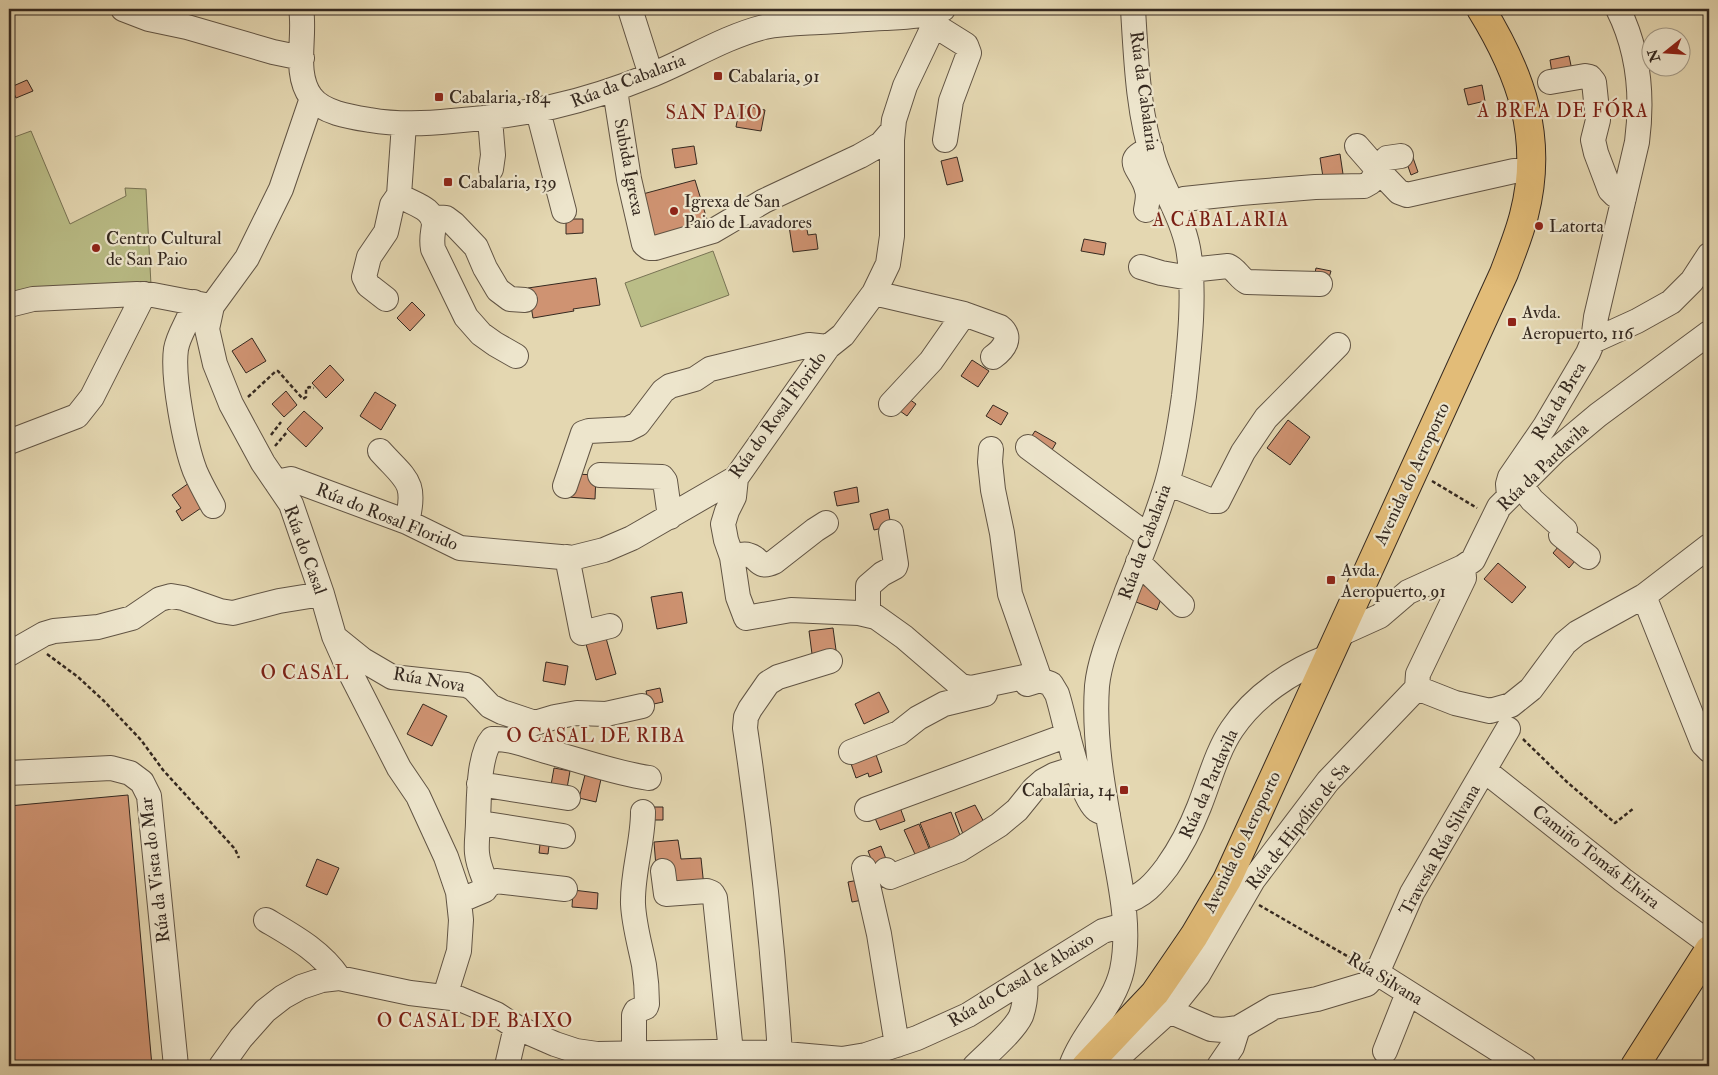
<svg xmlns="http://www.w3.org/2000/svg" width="1718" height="1075" font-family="'IM FELL Double Pica',serif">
<rect width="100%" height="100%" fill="#e4d7b1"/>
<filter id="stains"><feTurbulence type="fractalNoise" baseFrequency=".004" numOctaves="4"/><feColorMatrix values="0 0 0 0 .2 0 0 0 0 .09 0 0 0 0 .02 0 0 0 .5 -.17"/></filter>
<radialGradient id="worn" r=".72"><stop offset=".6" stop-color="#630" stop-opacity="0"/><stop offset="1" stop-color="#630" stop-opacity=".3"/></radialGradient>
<path fill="#babd87" stroke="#787354" d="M31 131 70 224 126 196 125 188 146 189 151 285C103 281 55 285 9 296V139Z
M713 251 729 295 641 327 625 283Z"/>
<path fill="#cf9372" stroke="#352920" d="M1569 56 1573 75 1553 79 1550 60Z
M27 80 33 91 16 98 11 87Z
M1482 85 1485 101 1468 105 1464 89Z
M740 105 765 110 761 131 736 127Z
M694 146 697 164 675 168 672 149Z
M1411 152 1418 172 1411 175 1404 155Z
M1340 154 1343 174 1323 177 1320 158Z
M957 157 963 181 947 185 941 161Z
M695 180 709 226 654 243 639 195Z
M566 219H583V233L566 234Z
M806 224 808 235 816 234 818 249 793 252 789 226Z
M1084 239 1106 243 1104 255 1081 251Z
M1316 268 1331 271 1328 281 1314 278Z
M596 278 600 305 573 309 574 311 533 318 528 288Z
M412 302 425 315 410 331 397 318Z
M252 338 266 361 246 373 232 351Z
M972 360 989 371 978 387 961 376Z
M330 365 344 380 326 398 312 383Z
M286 391 297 405 284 417 272 404Z
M375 392 396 405 381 430 360 416Z
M902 394 916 404 907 416 893 406Z
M993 405 1008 413 1001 425 986 416Z
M304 411 323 428 306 447 287 429Z
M1288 420 1310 437 1290 465 1267 448Z
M1035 431 1056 443 1049 455 1028 442Z
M575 474 596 475 595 499 567 497Z
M189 483 204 506 182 521 176 511 181 508 172 495Z
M857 487 859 502 837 506 834 492Z
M888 509 891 526 874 530 870 514Z
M1564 540 1581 554 1569 568 1553 553Z
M1498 563 1526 587 1512 603 1484 579Z
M1142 585 1163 593 1157 610 1136 602Z
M682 592 687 623 657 629 651 597Z
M833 628 836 650 812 654 809 631Z
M606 638 616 674 596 680 586 644Z
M546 662 568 666 565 685 543 681Z
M660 688 663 702 649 705 646 691Z
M879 692 889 712 864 724 855 704Z
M423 704 447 716 432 746 407 734Z
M874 749 882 772 869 777 868 773 856 778 849 758Z
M554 768 570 771 566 794 550 791Z
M585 775 601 779 596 802 579 798Z
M128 795 152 1066H9V806Z
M898 802 905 821 880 830 872 811Z
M975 805 988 830 966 842 955 813Z
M645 807H663V820H645Z
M951 812 963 843 933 855 920 823Z
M919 824 933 858 919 863 904 830Z
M541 836 550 837 548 854 539 853Z
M678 840 681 859 701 858 704 887 669 891 656 867 654 842Z
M881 846 888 864 875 869 868 851Z
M317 859 339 868 327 895 306 886Z
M864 879 868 899 852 902 848 882Z
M573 890 598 893 597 909 572 907Z"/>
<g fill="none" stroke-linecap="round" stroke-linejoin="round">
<defs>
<path id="minor" d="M123 9 149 19 187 27 273 52 302 58
M301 9C306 36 293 73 311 97 323 113 351 117 370 120 398 125 424 124 452 121 523 116 583 103 649 76 687 61 724 37 764 27 783 23 801 23 820 22 841 21 863 19 884 18 904 17 924 17 943 9
M630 9 651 75
M934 25 966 45 969 53 951 101 945 140
M1550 82 1585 76 1590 77 1594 82 1598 120 1593 140 1596 153 1610 190 1615 195 1624 198
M615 90 629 179 644 244 649 248H655L713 231 764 201 860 156 881 144 893 130
M312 98 281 189 247 258 212 306 207 329 215 364 231 404 263 463 291 504 322 594 334 636 351 674 399 768 418 796 446 857 458 892 461 920 459 951 445 996
M538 111 564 211
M490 119 493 155 491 169
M1357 146 1378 170 1387 158 1401 156
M399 195C411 204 434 207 434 225 433 234 431 238 433 249L466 317 481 334 495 344 516 356
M1173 203 1184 199 1241 193 1315 187 1364 186 1371 182 1378 170 1399 192 1407 195 1514 171H1531
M1146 210C1147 204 1149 196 1147 190 1143 169 1119 160 1151 149
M433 217 446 218 454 224 476 247 485 268 498 290 510 299 525 300
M1141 267 1161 273 1190 278
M1190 270 1228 266C1236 269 1239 278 1247 282L1320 284
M874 293 964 314 1000 327C1013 337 1004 349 993 357
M386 299 368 285 364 277 369 257 386 232 392 205 399 195 404 124
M194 302C191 319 179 332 176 349 172 377 185 445 195 471 200 483 207 495 213 506
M9 305 33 299 137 294 153 295 210 306
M1593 341 1637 321 1671 302 1692 281 1709 255
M891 404 931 361 964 314
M9 442 77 416 92 397 144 294
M1028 447 1148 536
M991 449 990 462 993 490 1002 533 1010 594 1040 680 1027 684
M380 451C406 480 417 481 407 522
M600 475 662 477 665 481 670 517
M736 478 734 497 727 511 723 524 726 540 732 557 738 597 746 618 791 610 859 613 876 617 904 637 961 686 971 688 1024 677 1040 680 1051 684 1057 694C1065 718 1079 797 1097 810 1100 812 1105 813 1108 815
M276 482 291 479 407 522 460 548 572 558 604 550 632 538 736 478 828 347 843 335 874 293 888 264 892 236V140L894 120 905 86 934 25V12
M1167 483 1212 501H1218L1243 452 1266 418 1338 345
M1520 484 1532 500 1565 530 1561 535 1588 557
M565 486 583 433 589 431 628 429 638 424 663 391 670 386 695 379 710 369 809 345 828 347
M1509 496 1508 484 1510 477 1545 426 1588 353 1593 341 1596 317 1637 142C1643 96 1639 51 1618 9
M567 557 582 633 610 626
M732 557C737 556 743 553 748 555 760 557 757 570 774 562L815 530 826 523
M1138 562 1182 605
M1644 596 1703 744 1709 750
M868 615V586L882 574 895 567 896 564 891 532
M1338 635 1380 616 1408 592 1463 567 1473 560 1499 507 1555 451 1598 415 1709 333
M337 639 363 660 392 677 466 685 473 688 490 706 502 712 535 723 555 717 577 713 606 714 642 706
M9 654 44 634 54 631 98 627 132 618 160 599 171 596 183 598 220 611 233 613 279 601 322 594
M1417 688 1455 703 1490 711 1511 705 1531 689 1565 643 1577 633 1644 596 1709 546
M851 752 899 733 918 718 944 704 985 694
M1484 770 1623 880 1709 943
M9 773 111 768 130 773 142 782 149 796 176 1066
M479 784 568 798
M867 809 1068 735
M478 821 487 824 563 836
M864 868 879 934 897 1045
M886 870 890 877 959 850 999 825 1017 810 1034 789 1043 781 1054 775 1076 768
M663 871 666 894 707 891 712 893 715 898 731 1052
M487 886 496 881 565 889
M459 901 485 890 487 886C483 875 478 865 477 853 476 843 478 832 478 822 479 801 478 755 492 739 511 738 531 747 549 752 583 761 614 773 649 778
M1123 902C1143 897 1155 883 1167 867 1181 847 1190 830 1199 807 1209 782 1217 751 1232 729 1254 696 1291 671 1328 657
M266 920C293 936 321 951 339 978
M1377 973 1524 1066
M1169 1011 1211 1029 1223 1030 1238 1028 1274 1007 1317 999 1367 984 1377 973 1412 893 1508 729
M1385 1051 1408 993
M1101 1052 1116 1059 1169 1011 1198 975 1253 880 1328 781 1417 688 1418 674 1464 578 1463 567
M634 1054V1015L636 1011 646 1007 647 1004C647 991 646 978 644 965 640 945 634 925 633 904 632 873 643 843 643 812
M780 1054C773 945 761 836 745 728L746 717 750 709 768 683 778 677 830 661
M221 1066 241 1038 265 1011 283 997 301 987 322 980 339 978 410 993 460 999 496 1014 516 1027 555 1044 576 1051 597 1054 714 1052 774 1053 842 1059 866 1055 917 1038 968 1015 1103 931 1124 925
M507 1066 516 1027
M975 1066C987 1054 1014 1031 1021 1016 1025 1005 1026 991 1025 980
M1071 1066C1083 1032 1114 1006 1122 970 1130 932 1122 892 1115 855 1105 799 1093 743 1097 686 1100 655 1117 620 1127 591 1141 556 1156 520 1167 483 1175 455 1180 425 1184 396 1189 351 1196 293 1188 248 1182 217 1164 191 1154 161 1138 115 1136 58 1133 9
M1219 1066 1232 1047 1238 1028"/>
<path id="major" d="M1086 1066 1155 993 1194 936 1227 880 1504 273C1511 254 1519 235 1524 215 1544 137 1521 74 1481 9
M1635 1066 1709 950"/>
</defs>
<use href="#minor" stroke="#615444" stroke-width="26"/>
<use href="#major" stroke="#352920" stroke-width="30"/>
<path stroke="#352920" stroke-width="2.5" stroke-dasharray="4 2.5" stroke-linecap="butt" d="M248 397 276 371H278L303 399 306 397V389L309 387 314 388
M271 435 281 422
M275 446 287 432
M1432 481 1477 508
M47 654 78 677 104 701 141 740 163 770 235 849 239 858
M1523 739 1567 782 1615 823 1634 808
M1259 905 1361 964"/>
<use href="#minor" stroke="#ede5cc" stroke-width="24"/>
<use href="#major" stroke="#e2bc78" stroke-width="28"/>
</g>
<g fill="#8f2418" stroke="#ede5cc" stroke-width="2">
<rect x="713" y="71" width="10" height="10" rx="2.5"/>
<rect x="434" y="92" width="10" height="10" rx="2.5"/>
<rect x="443" y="177" width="10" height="10" rx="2.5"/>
<circle cx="674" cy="211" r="5"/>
<circle cx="1539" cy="226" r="5"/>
<circle cx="96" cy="248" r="5"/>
<rect x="1507" y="317" width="10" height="10" rx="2.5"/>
<rect x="1326" y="575" width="10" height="10" rx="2.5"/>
<rect x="1119" y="785" width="10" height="10" rx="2.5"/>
</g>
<g text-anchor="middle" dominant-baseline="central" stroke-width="4.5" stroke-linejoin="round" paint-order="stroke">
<g font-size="18" fill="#352920" stroke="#ede5cc" text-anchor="start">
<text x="728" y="76">Cabalaria, 91</text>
<text x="449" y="97">Cabalaria, 184</text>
<text x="458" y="182">Cabalaria, 139</text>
<text x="684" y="201">Igrexa de San<tspan x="684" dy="21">Paio de Lavadores</tspan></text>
<text x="1549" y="226">Latorta</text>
<text x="106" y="238">Centro Cultural<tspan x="106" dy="21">de San Paio</tspan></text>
<text x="1522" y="312">Avda.<tspan x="1522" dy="21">Aeropuerto, 116</tspan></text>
<text x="1341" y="570">Avda.<tspan x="1341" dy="21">Aeropuerto, 91</tspan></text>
<text x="1114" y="790" text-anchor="end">Cabalaria, 14</text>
</g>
<g font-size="18" fill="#352920" stroke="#ede5cc">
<text transform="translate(628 81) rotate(-21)">Rúa da Cabalaria</text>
<text transform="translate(1144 91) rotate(82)">Rúa da Cabalaria</text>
<text transform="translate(629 167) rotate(79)">Subida Igrexa</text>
<text transform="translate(1559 401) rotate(-59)">Rúa da Brea</text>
<text transform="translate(778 415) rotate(-54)">Rúa do Rosal Florido</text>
<text transform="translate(1543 467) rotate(-44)">Rúa da Pardavila</text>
<text transform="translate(1412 474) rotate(-65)">Avenida do Aeroporto</text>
<text transform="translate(387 517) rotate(22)">Rúa do Rosal Florido</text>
<text transform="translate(1145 542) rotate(-70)">Rúa da Cabalaria</text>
<text transform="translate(305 550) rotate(70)">Rúa do Casal</text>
<text transform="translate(429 680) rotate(10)">Rúa Nova</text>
<text transform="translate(1209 784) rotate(-66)">Rúa da Pardavila</text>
<text transform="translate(1298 826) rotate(-52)">Rúa de Hipólito de Sa</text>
<text transform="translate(1242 842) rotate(-64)">Avenida do Aeroporto</text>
<text transform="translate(1440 850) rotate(-61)">Travesía Rúa Silvana</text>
<text transform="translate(1596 857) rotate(38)">Camiño Tomás Elvira</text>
<text transform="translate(155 870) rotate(-97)">Rúa da Vista do Mar</text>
<text transform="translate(1385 979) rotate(31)">Rúa Silvana</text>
<text transform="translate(1021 980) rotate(-31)">Rúa do Casal de Abaixo</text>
</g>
<g font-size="19" letter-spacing="1" fill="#7a1f14" stroke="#ede5cc">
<text x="1563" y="111">A BREA DE FÓRA</text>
<text x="714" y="113">SAN PAIO</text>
<text x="1221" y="220">A CABALARIA</text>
<text x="305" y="673">O CASAL</text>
<text x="596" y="736">O CASAL DE RIBA</text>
<text x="475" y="1021">O CASAL DE BAIXO</text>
</g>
</g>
<rect width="1718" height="1075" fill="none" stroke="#e4d7b1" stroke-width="30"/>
<rect x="10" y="10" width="1698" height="1055" fill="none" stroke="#352920" stroke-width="2.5"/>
<rect x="15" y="15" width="1688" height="1045" fill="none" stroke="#352920"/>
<g transform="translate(1666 52) rotate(253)"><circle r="24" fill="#ede5cc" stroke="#a39a87"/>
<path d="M0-4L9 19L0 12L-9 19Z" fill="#8f2418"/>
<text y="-8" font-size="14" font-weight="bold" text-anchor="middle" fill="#352920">N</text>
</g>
<rect width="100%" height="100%" filter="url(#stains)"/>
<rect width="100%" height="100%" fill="url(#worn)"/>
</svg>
